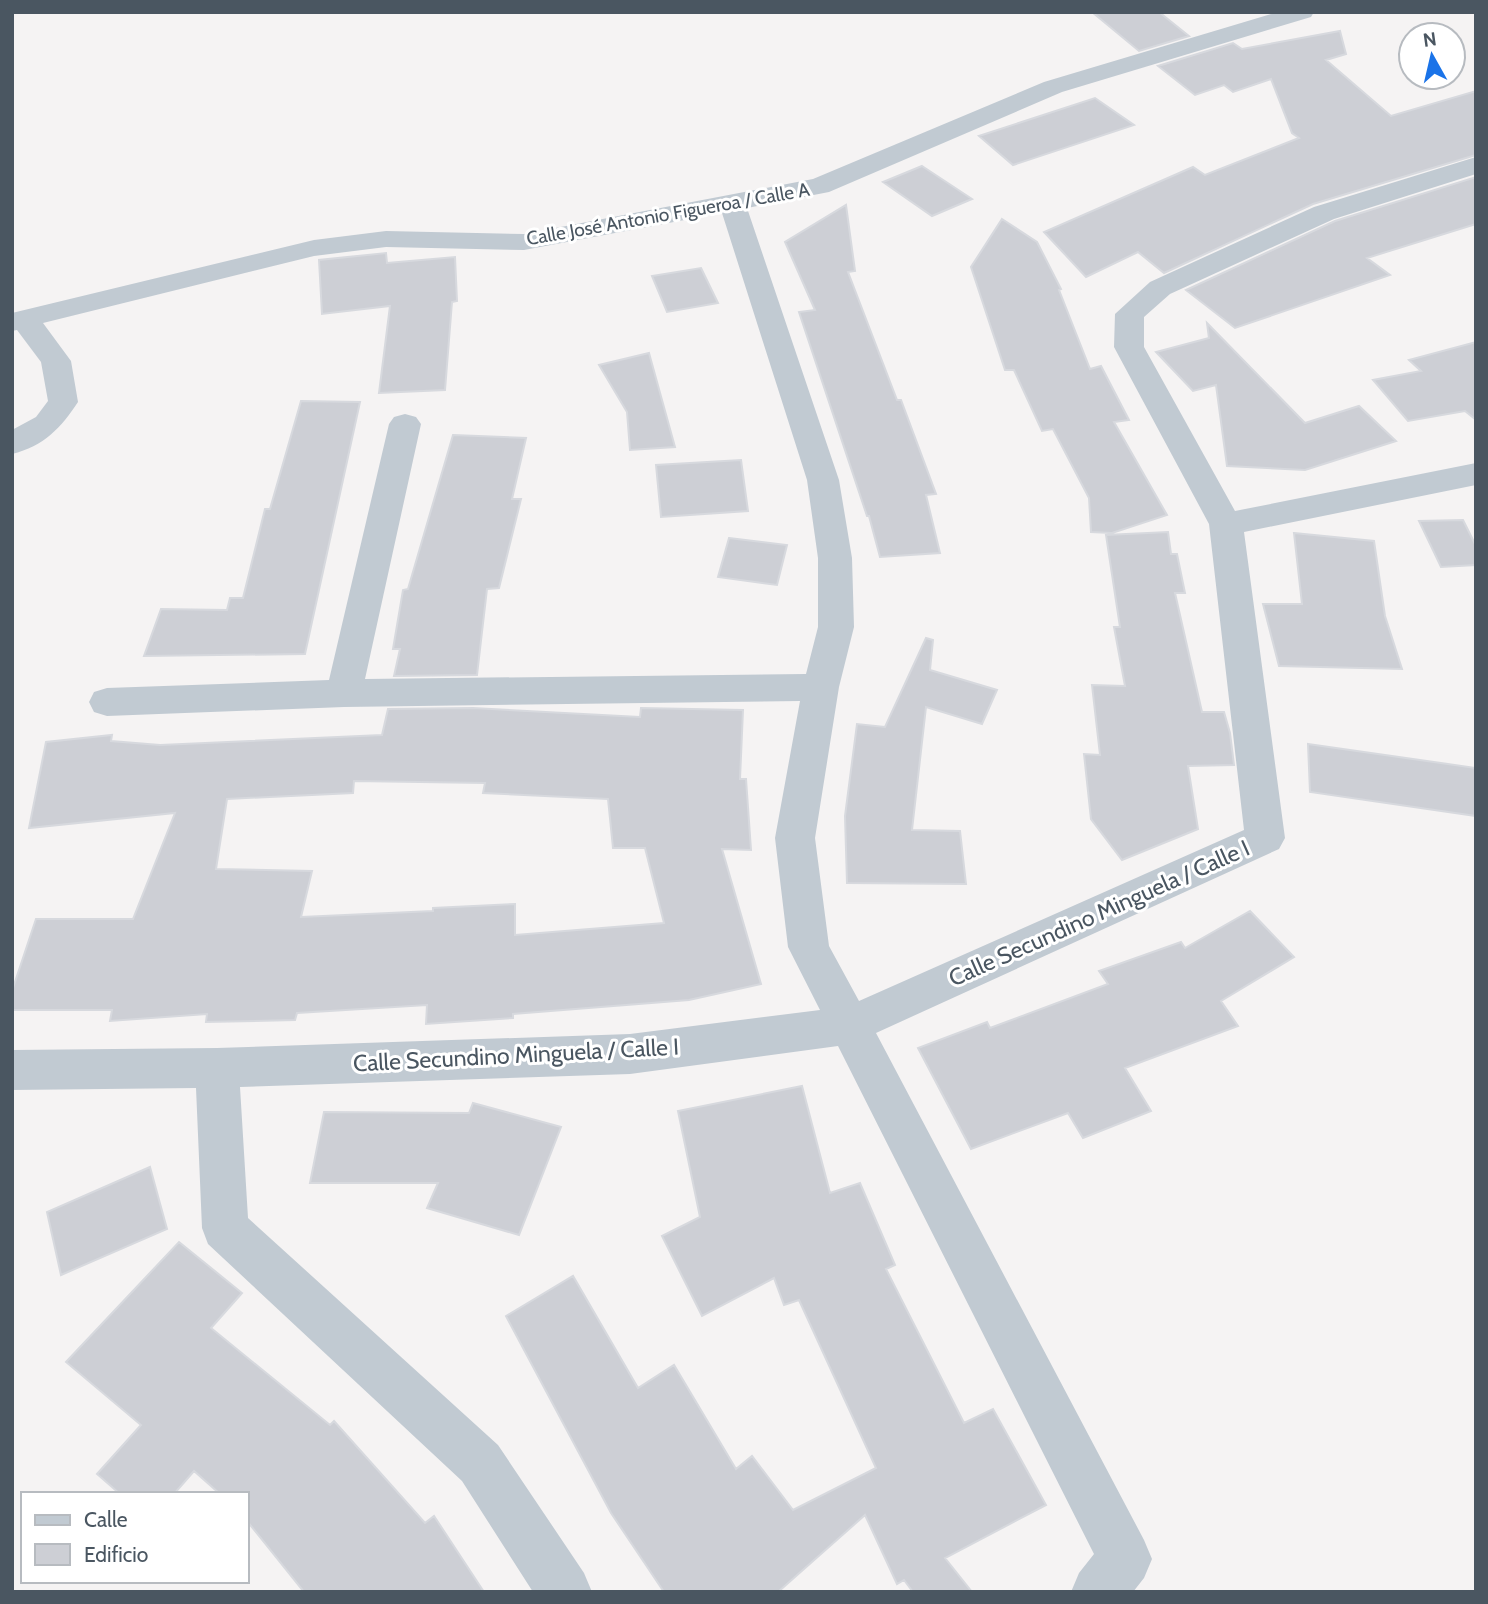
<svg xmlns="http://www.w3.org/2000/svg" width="1488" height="1604" font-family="Cabin,sans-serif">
<rect width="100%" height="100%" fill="#f5f3f3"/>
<path fill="#cdcfd5" stroke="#d7d9de" stroke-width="2" fill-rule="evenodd" d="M1092 12H1159L1189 36 1139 51Z
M1340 31 1346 54 1326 60 1391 116 1476 91V155L1313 204 1164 273 1138 252 1086 277 1044 232 1193 167 1205 175 1299 138 1292 133 1271 79 1233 92 1224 85 1195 95 1158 66 1233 43 1242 49Z
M1095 98 1134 125 1013 165 979 136Z
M922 166 972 199 932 216 883 182Z
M1476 177V224L1367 258 1390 275 1235 328 1186 290 1335 221Z
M846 205 855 271 848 272 897 400H901L936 494 926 495 940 553 880 557 869 516H867L799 312 815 310 785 242Z
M1002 219 1037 242 1061 289 1059 290 1090 369 1101 366 1129 420 1114 422 1167 515 1112 533 1091 532 1089 498 1053 429 1042 431 1014 370H1005L971 267Z
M386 253 387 263 455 257 457 301 452 302 445 390 379 393 390 306 322 314 319 260Z
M701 268 718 303 667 312 652 276Z
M1207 323 1305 423 1359 406 1396 441 1305 470 1227 466 1216 385 1193 391 1156 352 1209 338Z
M1476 342V420L1465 411 1408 421 1373 380 1421 371 1409 360Z
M649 353 675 447 630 450 627 412 599 365Z
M301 401 360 402 305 654 144 656 161 609 227 610 230 598H243L265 509H270Z
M453 435 526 438 512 499H521L499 588 487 589 477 675 394 676 400 649H393L403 590 408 589Z
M741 460 748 511 661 517 656 465Z
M1463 520 1476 546V565L1441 567 1419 521Z
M1168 532 1171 554H1177L1185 593H1175L1202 712H1224L1230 733 1234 765 1188 766 1198 829 1122 860 1091 819 1084 754 1100 755 1092 685 1125 686 1114 627H1120L1106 535Z
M1294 533 1374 541 1385 616 1402 669 1279 666 1263 604H1302Z
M729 538 787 545 777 585 718 577Z
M926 638 933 640 930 670 997 690 982 724 926 707 912 830 960 831 966 884 847 883 845 816 857 724 885 727Z
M473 708 640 717 641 708 743 710 740 779H746L751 850 722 849 761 984 689 1000 513 1014V1018L426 1024 427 1005 297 1013 295 1020 206 1022 207 1014 110 1021 112 1010H12V991L36 919H133L175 813 29 828 46 742 112 735 111 741 160 745 382 735 388 709ZM354 781 485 783 483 793 608 799 613 848H645L664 923 515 935V904L433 908V911L301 917 312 871 216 869 227 799 353 793Z
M1308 744 1476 768V816L1310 792Z
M1250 911 1294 957 1221 1001 1238 1026 1125 1068 1151 1111 1083 1138 1068 1113 971 1149 918 1048 987 1022 990 1028 1108 984 1099 971 1181 942 1185 948Z
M802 1086 830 1193 860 1183 895 1265 886 1269 964 1423 993 1409 1046 1505 945 1558 972 1592H913L904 1580 897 1584 865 1515 778 1592H664L611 1513 506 1316 573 1276 638 1388 674 1365 736 1469 752 1456 793 1510 876 1468 799 1300 784 1305 774 1278 702 1316 662 1236 700 1217 678 1111Z
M473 1103 561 1127 519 1235 427 1208 438 1183H310L324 1112 469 1113Z
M150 1167 167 1229 61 1275 47 1212Z
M179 1242 242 1293 211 1328 330 1425 334 1421 425 1523 434 1516 484 1592H304L247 1521V1494H220L194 1471 174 1494H120L97 1474 141 1425 66 1362Z"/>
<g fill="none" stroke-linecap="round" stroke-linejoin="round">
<path fill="#c1cad2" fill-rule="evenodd" d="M1278 12H1314L1311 17 1062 92 829 192 747 208 839 480 852 558 854 627 839 687 815 838 829 946 859 1001 1244 830 1209 524 1114 347 1115 314 1150 282 1314 207 1476 157V174L1334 219 1170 294 1144 317V347L1235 511 1476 463V485L1244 532 1285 838 1279 849 876 1033 1144 1540 1152 1559 1144 1578 1133 1592H1071L1079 1573 1094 1554 838 1046 630 1074 240 1087 248 1218 498 1445 584 1573 592 1592H533L462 1481 208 1244 202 1228 196 1088 12 1090V1050L217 1048 630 1034 820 1010 788 947 775 838 800 701 344 707 107 716 94 712 89 702 94 692 107 688 329 680 389 424 394 417 405 414 416 417 421 424 365 679 806 674 818 627V558L807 480 722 213 524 250 386 247 314 256 43 323 71 361 78 402C61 428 44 446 12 454V430L36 417 48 401 41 362 17 330 12 331V313L314 240 386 231 524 234 813 179 1044 82Z"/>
</g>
<g text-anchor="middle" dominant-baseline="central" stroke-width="6" stroke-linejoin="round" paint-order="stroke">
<g font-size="19" fill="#4a5661" stroke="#fff">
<text transform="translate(668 214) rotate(-10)">Calle José Antonio Figueroa / Calle A</text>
</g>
<g font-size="23" fill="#4a5661" stroke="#fff">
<text transform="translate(1099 913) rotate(-24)">Calle Secundino Minguela / Calle I</text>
<text transform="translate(516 1055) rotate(-3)">Calle Secundino Minguela / Calle I</text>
</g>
</g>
<rect width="1488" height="1604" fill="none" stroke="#4a5661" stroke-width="28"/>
<rect x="21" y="1492" width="228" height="91" fill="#ffffff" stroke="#b7bbc0" stroke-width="2"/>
<rect x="35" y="1515" width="35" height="10" fill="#c1cad2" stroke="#b7bbc0" stroke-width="2"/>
<text x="84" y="1527" font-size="21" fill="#4a5661">Calle</text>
<rect x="35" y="1544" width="35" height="21" fill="#cdcfd5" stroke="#b7bbc0" stroke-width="2"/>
<text x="84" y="1562" font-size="21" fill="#4a5661">Edificio</text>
<g transform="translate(1432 56) rotate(352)"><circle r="33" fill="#ffffff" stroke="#b7bbc0" stroke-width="2"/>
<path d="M0-5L12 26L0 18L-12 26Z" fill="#1a73e8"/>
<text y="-10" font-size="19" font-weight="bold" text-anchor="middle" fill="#4a5661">N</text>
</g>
</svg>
